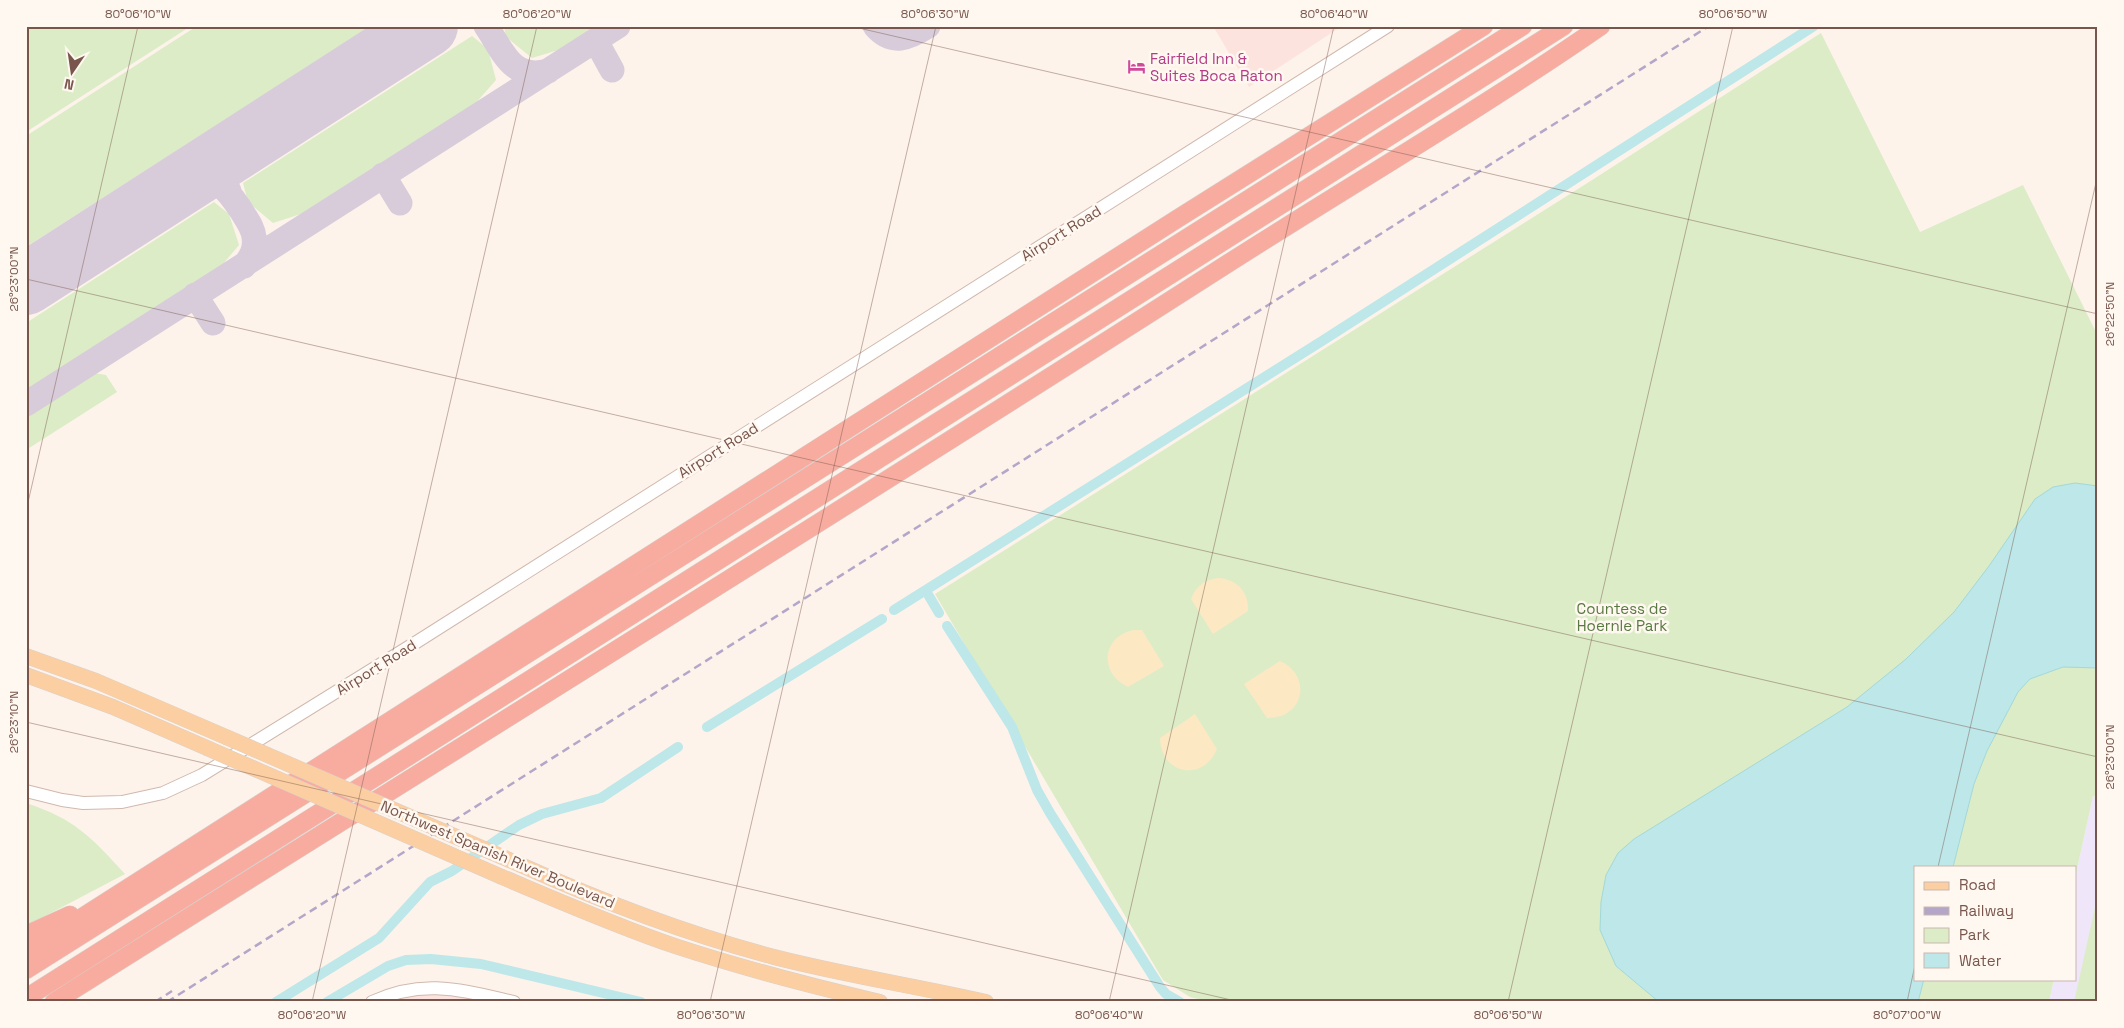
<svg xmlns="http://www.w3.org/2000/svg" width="2124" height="1028" font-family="'Space Grotesk',sans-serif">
<rect width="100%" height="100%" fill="#fdf3ea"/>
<path fill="#fde3de" d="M1213 26H1342L1249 87Z
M408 989 514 1002H372Z"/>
<path fill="#f0e6fa" d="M2093 796 2098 797V1002H2049L2054 979H2075V878Z"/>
<path fill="#dbecc7" d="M26 26H191L26 132Z
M197 26H371L26 247V136Z
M504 26H599L565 48 532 58 506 37Z
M1821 33 1920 232 2023 185 2098 336V797L2093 796 2075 878V867H1915V979H2054L2049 1002H1211L1190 997 1163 980 935 594 1589 182Z
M472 36 488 49 496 80 474 105 413 147 353 185 304 213 273 223 248 202 243 183Z
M214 202 229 214 239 245 218 270 26 395V323Z
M94 373 106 375 117 392 26 450V416Z
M26 803C75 819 91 837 125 874L26 926Z
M2098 894V1002H2074Z"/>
<path fill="#fce9c4" d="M1218 578C1237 579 1249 592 1248 611L1213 634 1191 599C1196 586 1204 580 1218 578Z
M1134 630H1142L1164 666 1128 687C1098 673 1102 636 1134 630Z
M1280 661C1313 676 1304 719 1267 718L1244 684Z
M1195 714 1217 749C1203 783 1160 774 1160 738Z"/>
<path fill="#bde7e8" stroke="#a3d8da" d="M2075 483 2098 486V668L2063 667 2030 679 2018 692 1987 751 1974 784 1953 867H1915V979H1924L1918 1002H1659L1616 966 1600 930 1601 902 1606 875 1618 853 1634 839 1847 707 1906 659 1954 612 1989 566 2035 499 2053 487Z"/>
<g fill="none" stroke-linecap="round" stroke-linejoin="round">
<path stroke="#bde7e8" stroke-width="10" d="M926 591 939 613
M894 610 1322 341 1814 26
M947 626 1012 727 1037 790 1050 813 1160 987 1166 994 1180 1002
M707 727 882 619
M276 1002 379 938 430 882 452 871 519 825 542 814 601 798 678 747
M327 1002 388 966 406 960 431 959 481 964 641 1002"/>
<path stroke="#d8ccda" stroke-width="25" d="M486 26C503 51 512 81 548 71
M875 26C892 46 909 38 928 26
M596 41 612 70
M383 175 400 203
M189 180C215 171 228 191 241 210 246 219 253 227 254 237 256 249 251 257 244 266
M229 191C222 177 222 165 232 152
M195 295 213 323
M26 404 618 26"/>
<path stroke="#d8ccda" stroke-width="62" d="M26 284 427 26"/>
<defs>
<path id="minor" d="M26 791 62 800 83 803 122 802 163 793 202 775 415 643 1388 26
M372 1002C423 978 461 990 514 1002"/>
<path id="major" d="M26 656 96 681 226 737
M26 675 113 707 207 748
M521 865C603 902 687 934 774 957 844 975 916 986 986 1002
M502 877C559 901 616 926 675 946 742 968 811 986 880 1002"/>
<path id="highway" d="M26 935 70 915
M26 953 1177 219 1484 26
M26 970 1523 26
M26 998 1564 26
M54 1002C440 759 829 519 1213 273 1342 190 1475 113 1601 26"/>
</defs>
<use href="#minor" stroke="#d0b9ae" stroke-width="14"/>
<use href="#major" stroke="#d9d0cd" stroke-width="16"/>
<use href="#highway" stroke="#d9d0cd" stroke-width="19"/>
<use href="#minor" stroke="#fff" stroke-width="12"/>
<use href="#major" stroke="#fccfa2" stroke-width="15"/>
<use href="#highway" stroke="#f8aca0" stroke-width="18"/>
<path stroke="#b4a6c9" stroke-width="2.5" stroke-dasharray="8 5" stroke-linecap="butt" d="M155 1002 172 991
M167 1002 1709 26"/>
<defs>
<path id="major-bridge" d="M226 737 521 865
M207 748 502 877"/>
</defs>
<use href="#major-bridge" stroke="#d9d0cd" stroke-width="16" stroke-linecap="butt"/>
<use href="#major-bridge" stroke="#fccfa2" stroke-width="15"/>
</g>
<path fill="none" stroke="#79564c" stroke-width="1" stroke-opacity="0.45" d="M850 26 2098 314M26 279 2098 757M26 511 138 26M26 722 1240 1002M1938 867 2098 174M312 1002 537 26M710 1002 936 26M1109 1002 1334 26M1508 1002 1733 26M1907 1002 1915 965"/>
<defs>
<symbol id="hotel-bare" viewBox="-9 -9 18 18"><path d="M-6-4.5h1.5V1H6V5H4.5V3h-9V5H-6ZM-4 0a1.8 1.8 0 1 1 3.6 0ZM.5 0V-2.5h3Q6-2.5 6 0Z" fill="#d1479c" stroke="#fff8f1" stroke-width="2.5" paint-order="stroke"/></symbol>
</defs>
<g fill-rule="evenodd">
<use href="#hotel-bare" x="1124" y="54" width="25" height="25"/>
</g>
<g text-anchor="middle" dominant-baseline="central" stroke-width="5" stroke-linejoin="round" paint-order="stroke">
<g font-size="15" fill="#b23c85" stroke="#fff8f1" text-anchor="start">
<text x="1150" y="58">Fairfield Inn &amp;<tspan x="1150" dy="17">Suites Boca Raton</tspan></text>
</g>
<g font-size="15" fill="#79564c" stroke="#fff8f1">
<text transform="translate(1061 233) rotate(-32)">Airport Road</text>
<text transform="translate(718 450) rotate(-32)">Airport Road</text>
<text transform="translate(376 667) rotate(-32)">Airport Road</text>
<text transform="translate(498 854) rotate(23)">Northwest Spanish River Boulevard</text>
</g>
<g font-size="15" fill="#587941" stroke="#fff8f1">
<text x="1622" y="608">Countess de<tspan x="1622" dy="17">Hoernle Park</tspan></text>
</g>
</g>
<rect width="2124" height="1028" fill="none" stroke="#fff8f1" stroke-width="55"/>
<rect x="1914" y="866" width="162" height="115" fill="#fff8f1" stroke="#c9b7af"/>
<rect x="1924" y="882" width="25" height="8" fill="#fccfa2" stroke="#c9b7af"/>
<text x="1959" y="890" font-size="15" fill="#79564c">Road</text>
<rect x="1924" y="907" width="25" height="8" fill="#b4a6c9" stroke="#c9b7af"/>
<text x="1959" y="916" font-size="15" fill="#79564c">Railway</text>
<rect x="1924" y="928" width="25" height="15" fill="#dbecc7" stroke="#c9b7af"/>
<text x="1959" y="940" font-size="15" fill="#79564c">Park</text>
<rect x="1924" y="953" width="25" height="15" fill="#bde7e8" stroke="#c9b7af"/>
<text x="1959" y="966" font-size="15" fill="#79564c">Water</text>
<g transform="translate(72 72) rotate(193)" stroke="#fff8f1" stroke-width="4" paint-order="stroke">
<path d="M0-4L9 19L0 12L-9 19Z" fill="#79564c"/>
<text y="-8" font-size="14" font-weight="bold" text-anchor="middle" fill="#79564c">N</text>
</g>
<rect x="28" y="28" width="2068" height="972" fill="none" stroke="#79564c" stroke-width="2"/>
<g font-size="12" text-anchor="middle" fill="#79564c">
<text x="138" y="18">80°06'10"W</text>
<text x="537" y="18">80°06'20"W</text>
<text x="935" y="18">80°06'30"W</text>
<text x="1334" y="18">80°06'40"W</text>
<text x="1733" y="18">80°06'50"W</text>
<text transform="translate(14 279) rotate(-90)" y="4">26°23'00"N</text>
<text transform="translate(2110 314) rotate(-90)" y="4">26°22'50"N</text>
<text transform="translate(14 722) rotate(-90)" y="4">26°23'10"N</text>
<text transform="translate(2110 757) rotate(-90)" y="4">26°23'00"N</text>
<text x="312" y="1019">80°06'20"W</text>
<text x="711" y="1019">80°06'30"W</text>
<text x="1109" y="1019">80°06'40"W</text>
<text x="1508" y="1019">80°06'50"W</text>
<text x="1907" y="1019">80°07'00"W</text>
</g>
</svg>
